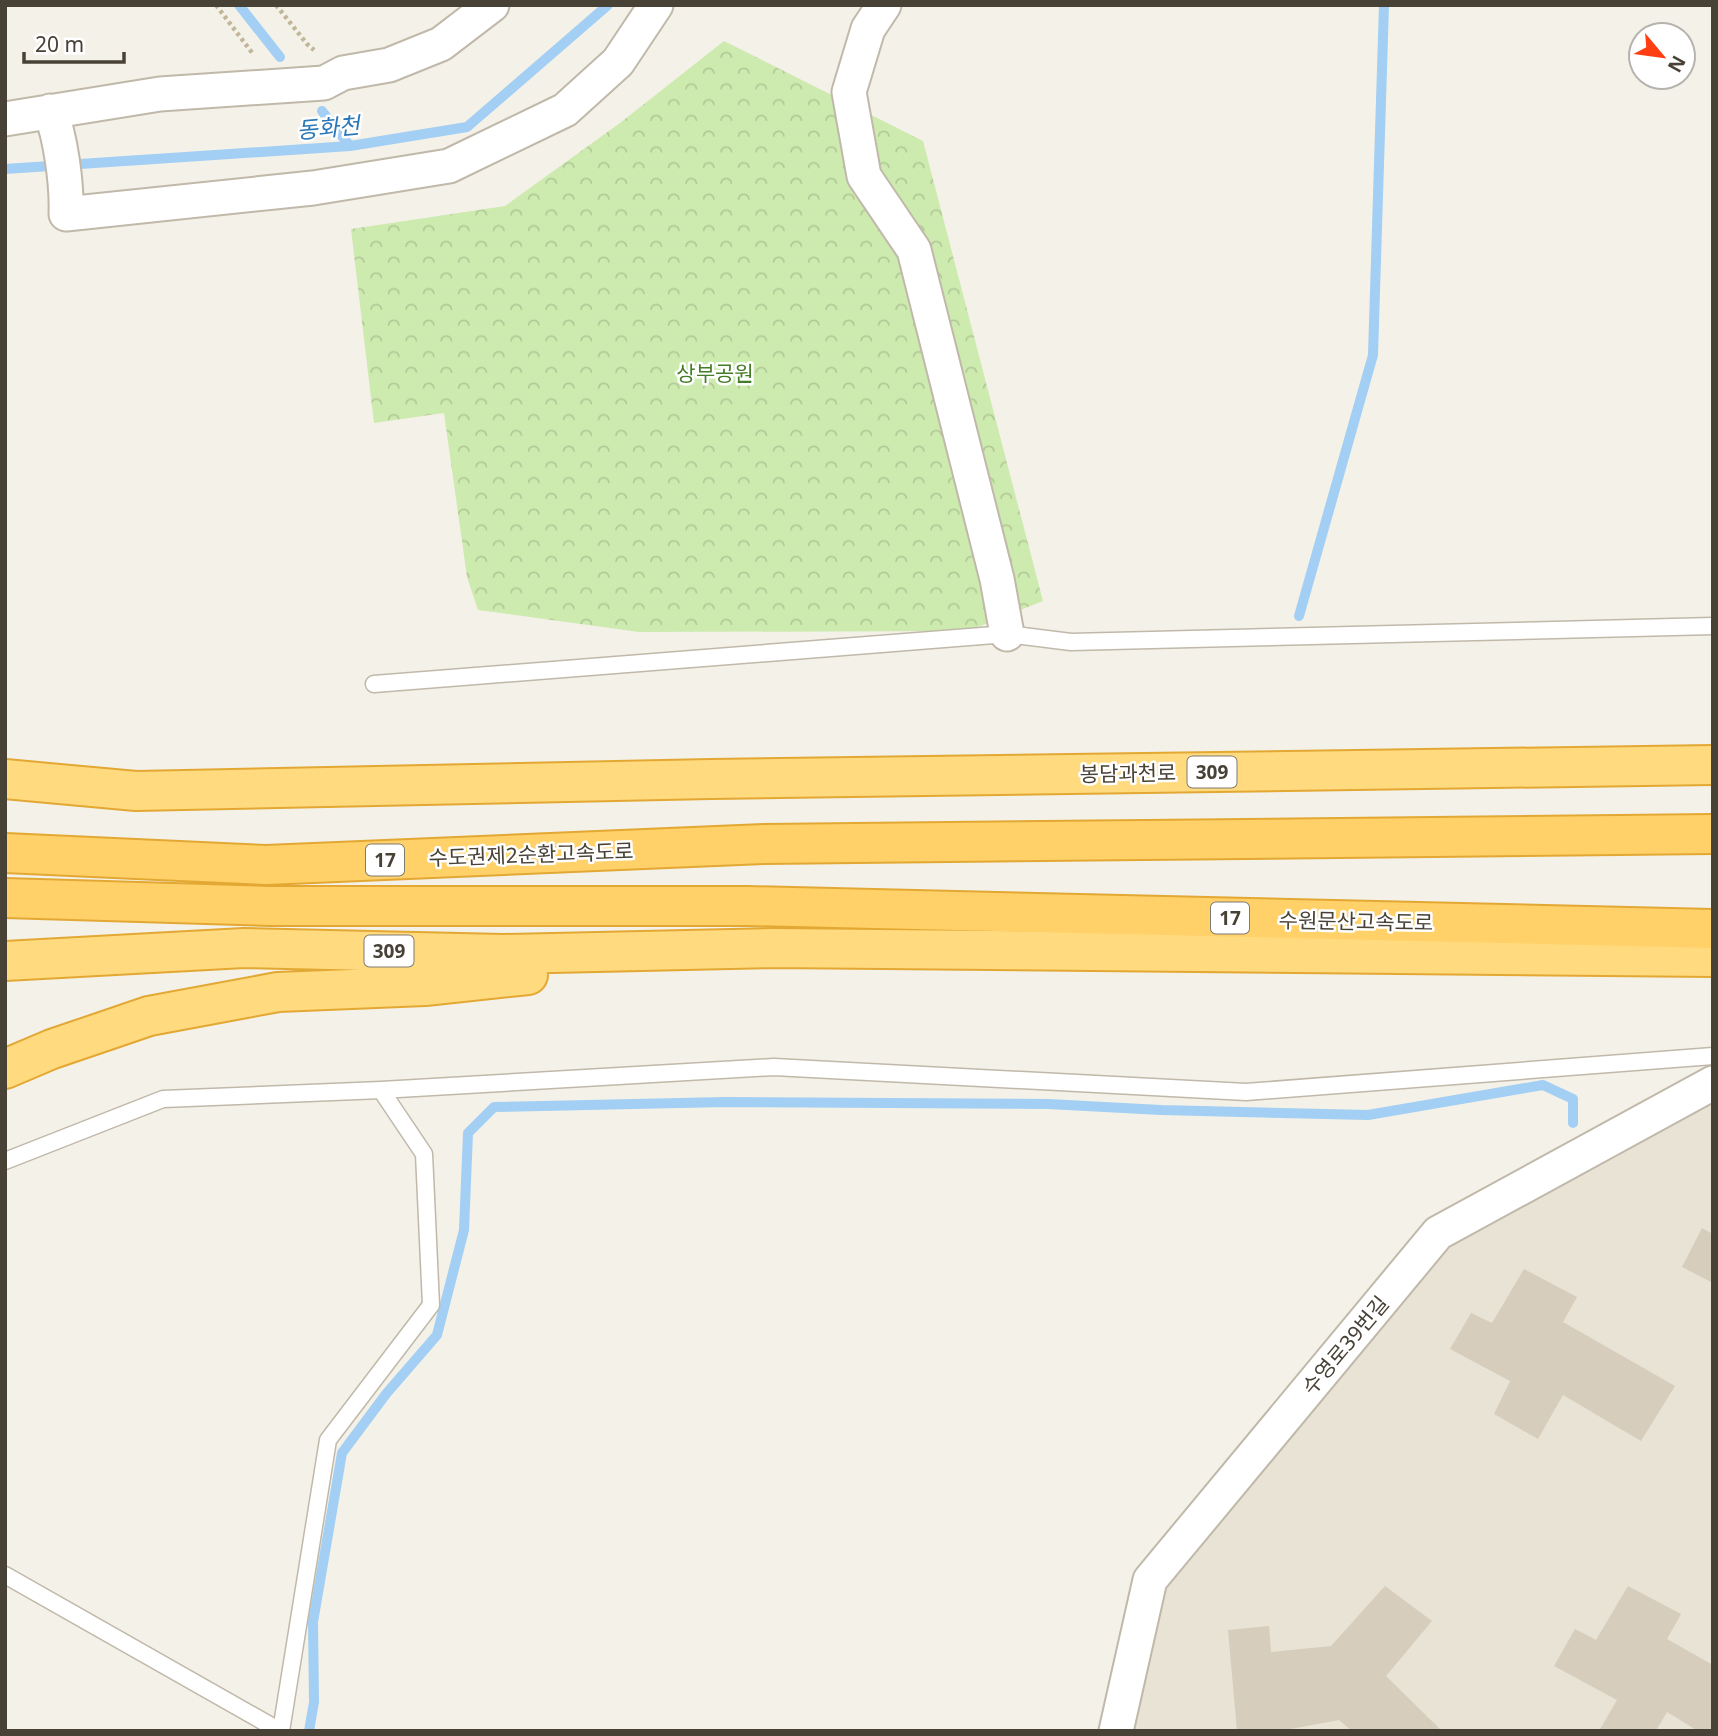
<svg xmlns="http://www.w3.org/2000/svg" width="1718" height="1736" font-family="'Noto Sans','Noto Sans KR',sans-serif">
<defs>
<pattern id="forest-crowns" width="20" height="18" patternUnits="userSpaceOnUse" patternTransform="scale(1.75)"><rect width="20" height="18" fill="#cdeaaf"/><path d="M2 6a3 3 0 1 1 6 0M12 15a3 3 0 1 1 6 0" fill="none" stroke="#b2ca97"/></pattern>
</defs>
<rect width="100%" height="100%" fill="#f4f1e8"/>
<path fill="#e8e3d5" d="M1713 1083V1731H1116L1150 1580 1438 1233Z"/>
<path fill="url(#forest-crowns)" d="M724 41 923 141 1043 601 968 631 639 632 478 610 467 577 444 413 374 423 351 229 505 206 620 123Z"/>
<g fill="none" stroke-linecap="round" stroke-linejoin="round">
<path stroke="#a2cff3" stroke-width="10" d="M239 5 280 57
M322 111 350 146
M5 169 350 146 467 127 608 5
M1299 616 1373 355 1384 5
M309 1731 314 1702 313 1622 342 1453 386 1394 437 1335 464 1230 468 1133 494 1107 725 1102 1048 1104 1161 1110 1368 1115 1543 1085 1573 1099V1123"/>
</g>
<path fill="#d6cdbc" d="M1702 1228 1713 1234V1283L1682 1267Z
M1524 1269 1577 1297 1563 1322 1675 1386 1641 1441 1563 1395 1538 1439 1494 1414 1510 1381 1450 1349 1471 1313 1492 1323Z
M1385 1586 1432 1621 1386 1676 1442 1731H1352L1339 1720 1280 1731H1237L1228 1630 1269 1626 1271 1652 1331 1646Z
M1628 1586 1681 1614 1667 1639 1713 1665V1731H1698L1667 1712 1656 1731H1599L1617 1700 1554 1666 1575 1629 1596 1640Z"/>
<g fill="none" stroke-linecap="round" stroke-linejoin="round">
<defs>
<path id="service" d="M374 684 1007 634 1071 642 1713 626
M5 1161 163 1099 381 1090 774 1067 1246 1092 1713 1056
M5 1575 280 1731
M281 1731 328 1440 431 1305 424 1154 381 1090"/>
<path id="minor" d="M884 5 868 29 849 92 864 176 914 250 997 579 1007 634
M50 111C61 137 67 185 66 214L313 188 449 166 565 110 618 62 656 5
M5 119 160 94 324 83 343 73 389 65 441 44 492 5
M1116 1731 1150 1580 1438 1233 1713 1083"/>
<path id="trunk" d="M5 779 136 791 711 779 1713 765
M5 961 244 948 503 954 774 948 1713 957
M5 1069 52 1049 149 1016 278 992 425 986 528 975"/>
<path id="motorway" d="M5 853 266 865 764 844 1713 834
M5 898 270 906H748L1713 929"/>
</defs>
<use href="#service" stroke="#c0b9aa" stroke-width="19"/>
<use href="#minor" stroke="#c0b9aa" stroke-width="37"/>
<use href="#trunk" stroke="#e3a833" stroke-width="42"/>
<use href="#motorway" stroke="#e3a833" stroke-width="42"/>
<path stroke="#c2b69a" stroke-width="4.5" stroke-dasharray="3.5 3.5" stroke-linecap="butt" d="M216 5 253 54
M276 5 307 44 314 50"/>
<use href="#service" stroke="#fff" stroke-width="16"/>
<use href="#minor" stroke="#fff" stroke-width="33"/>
<use href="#trunk" stroke="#ffda7f" stroke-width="38"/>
<use href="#motorway" stroke="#ffd168" stroke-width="38"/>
</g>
<g text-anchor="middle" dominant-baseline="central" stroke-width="5" stroke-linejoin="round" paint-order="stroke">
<g fill="#fff" stroke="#7f7a72" stroke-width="2">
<rect x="1187.5" y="756.5" width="49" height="31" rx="5"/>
<rect x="366" y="844.5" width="38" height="31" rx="5"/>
<rect x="1211" y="902.5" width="38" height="31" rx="5"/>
<rect x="364.5" y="935.5" width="49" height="31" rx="5"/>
</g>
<g font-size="19" font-weight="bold" fill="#484136">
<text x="1212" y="772">309</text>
<text x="385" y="860">17</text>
<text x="1230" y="918">17</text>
<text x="389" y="951">309</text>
</g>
<g font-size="21" fill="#447c27" stroke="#fff">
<text x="715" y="373">상부공원</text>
</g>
<g font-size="21" fill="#484136" stroke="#fff">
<text transform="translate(1128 773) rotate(-1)">봉담과천로</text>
<text transform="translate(531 854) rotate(-2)">수도권제2순환고속도로</text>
<text transform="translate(1356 921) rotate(1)">수원문산고속도로</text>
<text transform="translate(1345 1345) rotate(-50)">수영로39번길</text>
</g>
<g font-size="23" font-style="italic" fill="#2b78b8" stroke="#fff">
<text transform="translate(328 127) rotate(-5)">동화천</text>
</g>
</g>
<rect width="1718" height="1736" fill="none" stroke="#484136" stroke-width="14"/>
<g transform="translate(1662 56) rotate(119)"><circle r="33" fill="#ffffff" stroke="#b6b3af" stroke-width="2"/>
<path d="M0-5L12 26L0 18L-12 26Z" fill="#ff3e14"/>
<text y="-10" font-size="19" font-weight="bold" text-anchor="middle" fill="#484136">N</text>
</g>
<path d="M24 52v10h100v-10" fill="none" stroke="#484136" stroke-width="3.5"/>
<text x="35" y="52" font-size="21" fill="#484136" stroke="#ffffff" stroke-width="5" paint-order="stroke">20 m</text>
</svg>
